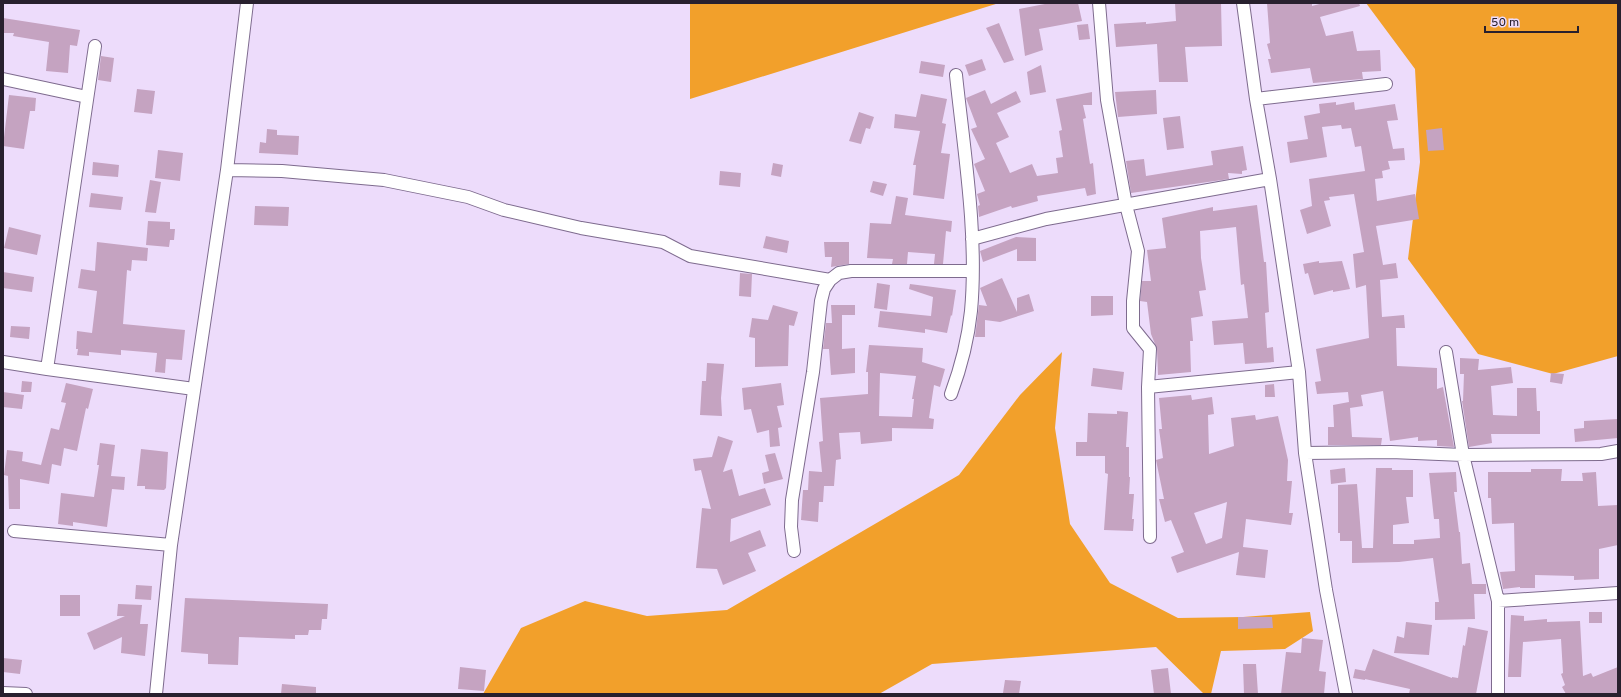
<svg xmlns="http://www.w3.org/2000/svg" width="1621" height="697" font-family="Overpass,sans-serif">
<rect width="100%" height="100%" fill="#eddcfb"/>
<path fill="#f2a02b" d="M690 3H999L690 99Z
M1366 3H1618V356L1553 374 1478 354 1408 259 1420 162 1415 69Z
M1062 352 1055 428 1070 524 1110 583 1178 618 1243 617 1310 612 1313 631 1285 649 1221 651 1211 694H1204L1156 647 932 664 879 694H483L521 628 585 601 647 616 727 610 959 475 1020 395Z"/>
<path fill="#c5a3c1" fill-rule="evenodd" d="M1050 3H1078L1082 21 1039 29 1043 50 1025 56 1019 9Z
M1175 3H1221L1222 46 1185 47 1188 82H1159L1157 44 1116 47 1114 24 1146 22V24L1176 21Z
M1267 3H1312V6L1323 3H1359L1360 6 1320 17 1326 36 1353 31 1357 51 1380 50 1381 71 1362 72 1363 79 1313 83 1310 68 1271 73 1268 59H1271L1267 44 1270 43Z
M3 18 80 30 77 46 70 45 68 73 46 71 49 42 13 36 14 33H3Z
M999 23 1014 60 1004 63 986 28Z
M1088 24 1090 39 1079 40 1077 25Z
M101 56 114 58 111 82 98 80Z
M982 59 986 70 969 76 965 65Z
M921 61 945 65 943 77 919 73Z
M1041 65 1046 92 1030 95 1027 72Z
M137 89 155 91 152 114 134 112Z
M985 90 991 104 1016 91 1021 102 997 113 1009 137 996 143 1010 173 1032 164 1037 176 1058 173 1056 158 1063 157 1059 131 1062 130 1056 99 1092 92V105H1083L1086 118 1083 119 1090 164 1093 163 1096 194 1087 196 1085 188 1037 196 1038 201 1012 208 1011 206 979 217 978 206 980 205 977 194 985 191 974 164 985 159 971 129 977 127 966 98Z
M1156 90 1157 114 1118 117 1115 92Z
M921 94 947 99 942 123 946 124 941 153 950 154 944 199 913 195 916 165H913L920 131 894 128 895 114 916 117Z
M9 95 36 98 35 111H30L24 149 3 146Z
M1336 102V105L1354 102 1355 110 1395 104 1398 120 1387 121 1393 149 1404 148 1405 160 1388 161 1390 169 1382 171 1383 178 1375 179 1377 201 1415 194 1419 219 1376 226 1383 265 1396 263 1398 278 1380 280 1382 317 1404 315 1405 328H1396L1397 366 1437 368V389L1443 387 1454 447 1437 446V440L1418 441V437L1390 441 1383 391 1361 395 1363 406 1350 408 1352 437 1382 438 1381 445H1328V427H1334L1333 405 1349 402 1348 392 1317 394 1315 382 1321 381 1316 349 1369 338 1366 285 1356 288 1353 254 1364 252 1354 194 1329 197 1330 200 1324 201 1331 226 1307 234 1300 210 1312 206 1309 179 1365 171 1361 146 1355 147 1351 128 1342 129 1341 125 1322 127 1327 157 1290 163 1287 142 1308 139 1304 116 1320 113 1319 104Z
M859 112 874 117 870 129 866 128 861 144 849 141Z
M1180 116 1184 148 1167 150 1163 118Z
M1442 128 1444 150 1428 151 1426 130Z
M267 129 277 130V135L299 136 298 155 259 153 260 142 266 143Z
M1243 146 1247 170 1242 171V174L1228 173 1229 179 1131 193 1126 161 1144 159 1146 176 1213 165 1211 151Z
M158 150 183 153 180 181 155 178Z
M93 162 119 165 118 177 92 175Z
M773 163 783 165 781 177 771 175Z
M720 171 741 173 740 187 719 185Z
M150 180 161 182 156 213 145 212Z
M873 181 887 184 883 196 870 192Z
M91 193 123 197 121 210 89 207Z
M896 196 908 198 905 215 952 221 951 232 946 231 943 264H934L935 254 908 252 907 264H892L893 259 867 258 870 223 891 224Z
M1257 205 1264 262H1266L1269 312 1265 313 1267 348 1273 347 1274 362 1245 364 1243 343 1214 345 1212 321 1248 318 1244 284 1241 285 1236 227 1219 229 1200 231 1201 258 1206 290 1199 291 1203 316 1191 318 1193 341H1190L1191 372 1158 375 1157 349 1151 334 1147 302 1140 301 1142 281H1151L1147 250 1166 248 1162 218 1213 207V211Z
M255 206 289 207 288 226 254 225Z
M148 221 170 222V229H175L174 240H170L169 247 146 245Z
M9 227 41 235 37 255 4 248Z
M766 236 789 241 787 253 763 248Z
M1016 237 1036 238V261H1017V249L983 262 980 251Z
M97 242 148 248 147 261 132 260 131 271 127 270 123 324 185 330 182 360 166 359 165 373 155 372 157 353 121 350V355L89 352V356L77 355 78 349H76L77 331 92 333 97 291 78 288 81 269 95 271Z
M824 242H849V264L831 267 832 257H825Z
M1319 261V263L1342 261 1350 289 1333 292V290L1314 295 1308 273 1305 274 1303 264Z
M3 272 34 277 32 292 3 288Z
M740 273 752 274 751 297 739 296Z
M1002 278 1017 312V298L1029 294 1034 311 1000 322 985 320V337H975L979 305 987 306 980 288Z
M877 283 890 285 887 310 874 308Z
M910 284 956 290 952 316 951 315 947 333 925 329V333L878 327 880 311 931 316 933 297 909 289Z
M1091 296H1113V315L1091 316Z
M773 305 798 312 794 326 789 325 788 366 755 367V338L749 337 752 318 768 320Z
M831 305H855V315H842V349L855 348V373L831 375 829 349H823L826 323H832Z
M11 326 30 327 29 339 10 337Z
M869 345 923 348 922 362 945 369 940 387 934 385 929 418 934 419 933 429 892 428V441L861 444 860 432 839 433 841 459 836 460 834 486H824L823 502H819L818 522 801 520 803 490H808L809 471 822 472 819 442 823 441 820 398 868 394V372H866ZM880 373 916 376 912 399H914L912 417 879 416Z
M1460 358 1479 359 1478 370 1511 367 1513 383 1491 386 1493 415 1517 416V388H1536L1537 411H1540V434H1491L1492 443 1469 447 1462 401H1463L1464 374H1460Z
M707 363 724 364 721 398 722 416 700 415 702 381H706Z
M1093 368 1124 372 1122 390 1091 386Z
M1551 373 1564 374 1562 384 1550 382Z
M22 381 32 382 31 392H21Z
M66 383 93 389 88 409 86 408 77 451 64 448 61 466 52 464 49 484 20 479V509H9L8 476 4 475 7 450 23 452 22 461 41 465 51 428 59 430 66 403 61 402Z
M781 383 784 405 777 406 782 427 778 428 780 446 770 447 769 430 757 433 751 409 744 410 742 388Z
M1274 384 1275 397H1265V385Z
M3 392 24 395 22 409 3 407Z
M1191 395 1192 400 1212 397 1214 414 1208 415 1209 454 1234 446 1231 418 1255 415 1256 420 1278 416 1288 460 1287 481H1292L1289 513H1293L1291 525 1246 519 1243 547 1268 550 1265 578 1236 575 1239 552 1177 573 1171 557 1184 552 1171 520 1165 522 1159 499H1164L1157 465 1156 460 1163 458 1159 429H1162L1159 398ZM1227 502 1222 538 1206 544 1194 513Z
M1117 411 1128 412 1126 447H1129V477H1130L1129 494H1134L1132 519H1134L1133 531 1104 530 1108 474 1105 473V456H1076V442H1087L1088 413 1117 414Z
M1618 419V438L1575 442 1574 429 1584 428V421Z
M718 436 733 441 723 472 732 469 739 496 765 488 771 505 731 519 730 542 760 530 766 546 748 553 756 571 723 585 717 569 696 568 702 508 711 509 701 470 695 471 693 459 712 457Z
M100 443 115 445 111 476 125 477 124 490 112 489 107 527 73 522V526L58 524 61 493 94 497 99 465H97Z
M141 449 168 452 166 488 164 490 145 489V486H137Z
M775 453 783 479 764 484 762 473 769 471 765 455Z
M1345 468 1346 482 1331 484 1330 470Z
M1376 468H1392V470H1413V497H1406L1409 523 1393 525V544H1414V540L1440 538 1439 519H1434L1429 473 1456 472 1457 492H1454L1459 532H1460L1462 564 1470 563 1472 584H1486V594H1474L1475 619 1435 620V602H1439L1433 558 1399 562 1352 563V541H1340V533H1338V485L1357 484 1362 548H1373Z
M1531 469H1562L1561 481H1583L1582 473 1596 472 1598 506 1618 505V545L1599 549V579L1574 580V576L1535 575V588H1520V587L1503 589 1500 572 1515 571 1514 523 1492 524 1491 498H1488V472H1531Z
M136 585 152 586 151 600 135 599Z
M60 595H80V616H60Z
M185 598 328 604 327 619H322L321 630H309L308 635H295V639L239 637 238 665 208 664V654L181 652Z
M118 604 142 605 140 624H148L145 656 121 653 122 637 94 650 87 633 125 616H117Z
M1589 612H1602V623H1589Z
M1511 615 1524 616V621L1547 619V622L1580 621 1583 676 1591 673 1593 677 1618 667V694H1566L1562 687 1565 685 1561 674 1563 673 1561 639 1523 642 1521 677H1508Z
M1238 617H1272L1273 628 1238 629Z
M1406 622 1432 625 1429 655 1394 653 1397 636 1404 638Z
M1468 627 1488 631 1476 694H1409L1410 689 1365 679V680L1353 678 1355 669 1365 671 1373 649 1452 678V677L1458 678 1463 645 1465 646Z
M1302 638 1323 640 1319 671 1326 672 1324 694H1281L1286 652 1301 653Z
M3 658 22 660 20 674 3 672Z
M1243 664H1256L1258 694H1244Z
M460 667 486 670 484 691 458 689Z
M1168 668 1171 694H1154L1151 670Z
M1005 680 1021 681 1019 694 1003 693Z
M282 684 316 687V694H281Z"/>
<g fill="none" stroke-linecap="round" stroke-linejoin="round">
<defs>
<path id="street" d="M1099 3 1107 100 1126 205 1138 251 1133 301V328L1150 349 1148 387 1150 537
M1243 3 1256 99 1270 179 1299 372 1305 453 1326 590 1346 694
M95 46 47 369 194 389
M3 79 87 97
M1256 99 1386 84
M227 170 282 171 384 180 468 197 504 210 581 228 663 242 690 256 830 280
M972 239 1046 219 1270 179
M1446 352 1463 455 1498 601V694
M3 362 47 369
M1148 387 1299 372
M951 394C961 367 968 340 971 311 978 235 964 151 956 75
M1305 453 1391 452 1463 455 1601 454 1618 451
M14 531 171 545
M794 551 791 527 792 500 813 372 821 301 824 289 830 280 839 273 851 271H972
M1498 601 1618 593
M3 693 26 694
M156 694 171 545 227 170 247 3"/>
</defs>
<use href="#street" stroke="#7e6b8e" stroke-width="14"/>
<use href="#street" stroke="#fff" stroke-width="12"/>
</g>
<rect width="1621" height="697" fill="none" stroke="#28202e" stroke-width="8"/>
<path d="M1485 26v6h93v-6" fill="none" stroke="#28202e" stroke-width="2"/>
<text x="1491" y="26" font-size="12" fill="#28202e" stroke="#eddcfb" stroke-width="3" paint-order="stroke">50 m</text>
</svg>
